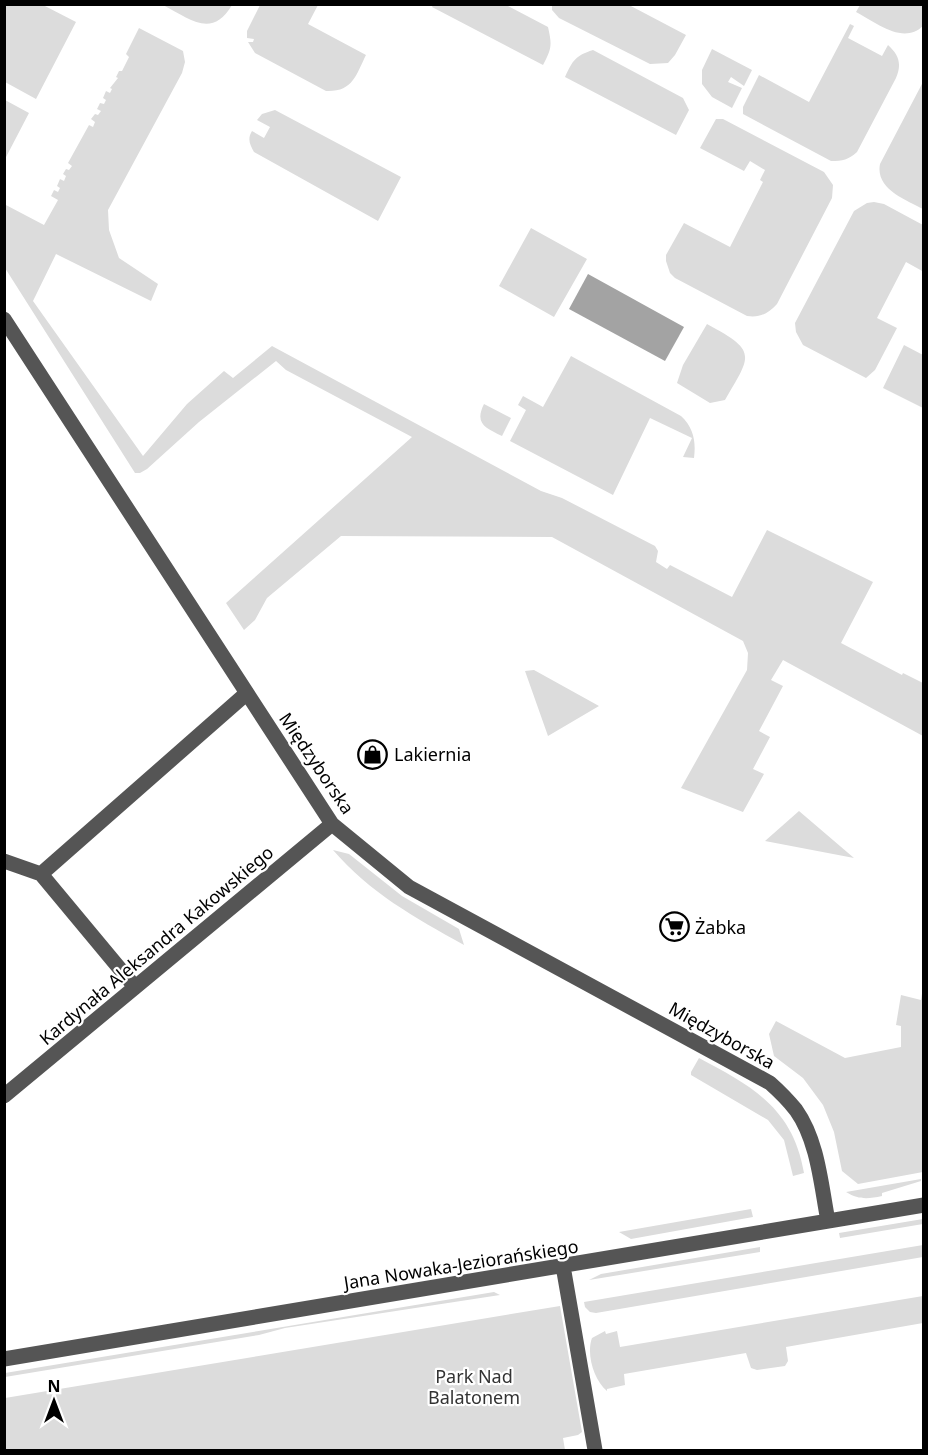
<svg xmlns="http://www.w3.org/2000/svg" width="928" height="1455" font-family="'Noto Sans',sans-serif">
<rect width="100%" height="100%" fill="#fff"/>
<path fill="#dcdcdc" d="M552 4 629 5 686 35 675 55 668 63 650 64 559 18 552 10Z
M4 5H43L76 22 36 99 5 82Z
M163 5 232 4V5C212 39 190 19 163 5Z
M260 5H318L308 24 366 55C356 75 353 92 326 91L255 53 248 42H253L254 39 247 38V31Z
M433 5H506L548 27C552 45 552 48 543 65L432 7Z
M860 5H923V26C903 45 877 23 856 12Z
M850 24 854 26 848 38 882 56 888 45C899 55 902 64 896 78L857 152C848 160 843 161 831 161L743 114V107L759 75 809 102Z
M139 28 183 51 185 62 182 73 108 210 109 230 119 258 158 284 151 301 56 254 33 301 143 456 187 404 224 371 233 378 272 346 541 491 562 498 655 546 658 551 656 562 667 569 670 565 732 597 767 530 873 582 841 643 902 675 903 673 923 683V736L783 660 771 680 783 686 759 731 770 737 753 769 764 774 743 812 681 788 747 670 748 653 743 641 552 537 341 536 267 598 255 620 244 630 226 603 412 437 286 370 276 361 199 422 147 469 140 473H135L5 268 4 204 44 225 58 200 51 196 54 190 58 192 60 188 57 186 60 179 64 181 66 176 63 174 66 169 69 170 72 166 68 163 89 125 93 127 95 122 91 119 95 114 98 115 101 111 97 109 100 103 104 104 106 100 103 98 106 91 110 93 112 89 110 88 118 78 116 77 119 71H122L129 57 126 54Z
M712 49 752 70 744 86 731 77 728 82 742 88 732 108 712 97 702 84V70Z
M593 50 683 98 689 110 676 135 565 77C573 60 575 56 593 50Z
M923 82V209C906 200 875 189 880 164Z
M5 100 29 113 5 159Z
M275 110 401 177 378 221 254 152C250 145 247 139 252 131L264 138 270 127 257 120 262 114Z
M716 119H723L824 172 833 185 832 198 777 304C768 314 759 318 747 316L675 278 670 273 666 261V255L684 223 730 247 763 182 760 180 765 170 750 161 744 171 700 148Z
M874 202 884 204 923 225 924 272 906 262 877 318 897 328 875 370 866 378 803 345 796 332 795 323 854 211 867 203Z
M531 228 587 259 554 317 499 286Z
M707 324C757 351 752 354 725 400L710 403 677 383 683 365Z
M904 345 923 355V408L883 388Z
M571 356 681 416C694 428 696 442 694 458L683 457 692 438 650 418 613 495 510 441 526 410 518 405 523 396 543 407Z
M484 404 511 418 502 436C486 428 474 424 484 404Z
M534 670 599 706 548 736 525 671Z
M799 811 854 858 765 841Z
M333 850 349 854 402 896 459 929 464 945C414 917 370 893 333 850Z
M923 987V1172L858 1184 842 1171 834 1132 823 1105 803 1078 774 1056 769 1034 776 1021 845 1058 901 1047V1026L896 1025 901 995 921 1000Z
M699 1058C752 1086 793 1108 804 1173L793 1176 784 1140 768 1120 691 1075V1072Z
M921 1179V1181L882 1193V1196C868 1199 859 1200 846 1192Z
M751 1209 753 1217 631 1239 619 1232Z
M923 1219V1224L840 1238 839 1233Z
M923 1245V1257L596 1313 590 1312 585 1307 584 1302Z
M760 1247V1252L589 1280 601 1274Z
M494 1292 500 1295 285 1328 259 1335 5 1377V1373Z
M923 1296V1323L786 1347 788 1361 785 1366 757 1370 751 1368 746 1353 624 1374 625 1385 607 1389V1391C594 1380 586 1354 592 1338L605 1331 606 1334 617 1331 620 1347Z
M560 1306 582 1432 578 1435 563 1438 565 1450H5V1398Z"/>
<path fill="#a3a3a3" d="M588 274 684 327 665 361 569 309Z"/>
<g fill="none" stroke-linecap="round" stroke-linejoin="round">
<path stroke="#555" stroke-width="15" d="M4 319 332 824 409 887 770 1083C779 1091 788 1100 796 1110 818 1141 821 1185 828 1221
M4 861 41 874 135 987
M41 874 247 693
M4 1096 332 824
M563 1266 595 1450
M4 1359 924 1205"/>
</g>
<defs>
<symbol id="shop-ring" viewBox="-11 -11 22 22"><circle r="9.5" fill="#fff" stroke="#000" stroke-width="1.5"/><path d="M-5-2.5h2.3a2.7 3.5 0 0 1 5.4 0H5L5.5 6h-11ZM-1.5-2.5h3a1.5 2.3 0 0 0-3 0Z" fill="#000"/></symbol>
<symbol id="supermarket-ring" viewBox="-11 -11 22 22"><circle r="9.5" fill="#fff" stroke="#000" stroke-width="1.5"/><path d="M-6-5.5h2.5l.6 2H6L4.5 2H-2.5L-4.4-4H-6ZM-1.5 3.2a1.3 1.3 0 1 0 .1 0ZM3 3.2a1.3 1.3 0 1 0 .1 0Z" fill="#000"/></symbol>
</defs>
<g fill-rule="evenodd">
<use href="#shop-ring" x="356" y="738" width="33" height="33"/>
<use href="#supermarket-ring" x="658" y="910" width="33" height="33"/>
</g>
<g text-anchor="middle" dominant-baseline="central" stroke-width="4.5" stroke-linejoin="round" paint-order="stroke">
<g font-size="18" fill="#000" stroke="#fff" text-anchor="start">
<text x="394" y="754">Lakiernia</text>
<text x="695" y="927">Żabka</text>
</g>
<g font-size="18" fill="#000" stroke="#fff">
<text transform="translate(317 763) rotate(56)">Międzyborska</text>
<text transform="translate(156 945) rotate(-40)">Kardynała Aleksandra Kakowskiego</text>
<text transform="translate(722 1035) rotate(29)">Międzyborska</text>
<text transform="translate(461 1264) rotate(-9)">Jana Nowaka-Jeziorańskiego</text>
</g>
<g font-size="18" fill="#333" stroke="#fff">
<text x="474" y="1376">Park Nad<tspan x="474" dy="21">Balatonem</tspan></text>
</g>
</g>
<rect width="928" height="1455" fill="none" stroke="#000000" stroke-width="12"/>
<g transform="translate(54 1401)" stroke="#ffffff" stroke-width="4.5" paint-order="stroke">
<path d="M0-4.5L10 22L0 15L-10 22Z" fill="#000000"/>
<text y="-9" font-size="16" font-weight="bold" text-anchor="middle" fill="#000000">N</text>
</g>
</svg>
